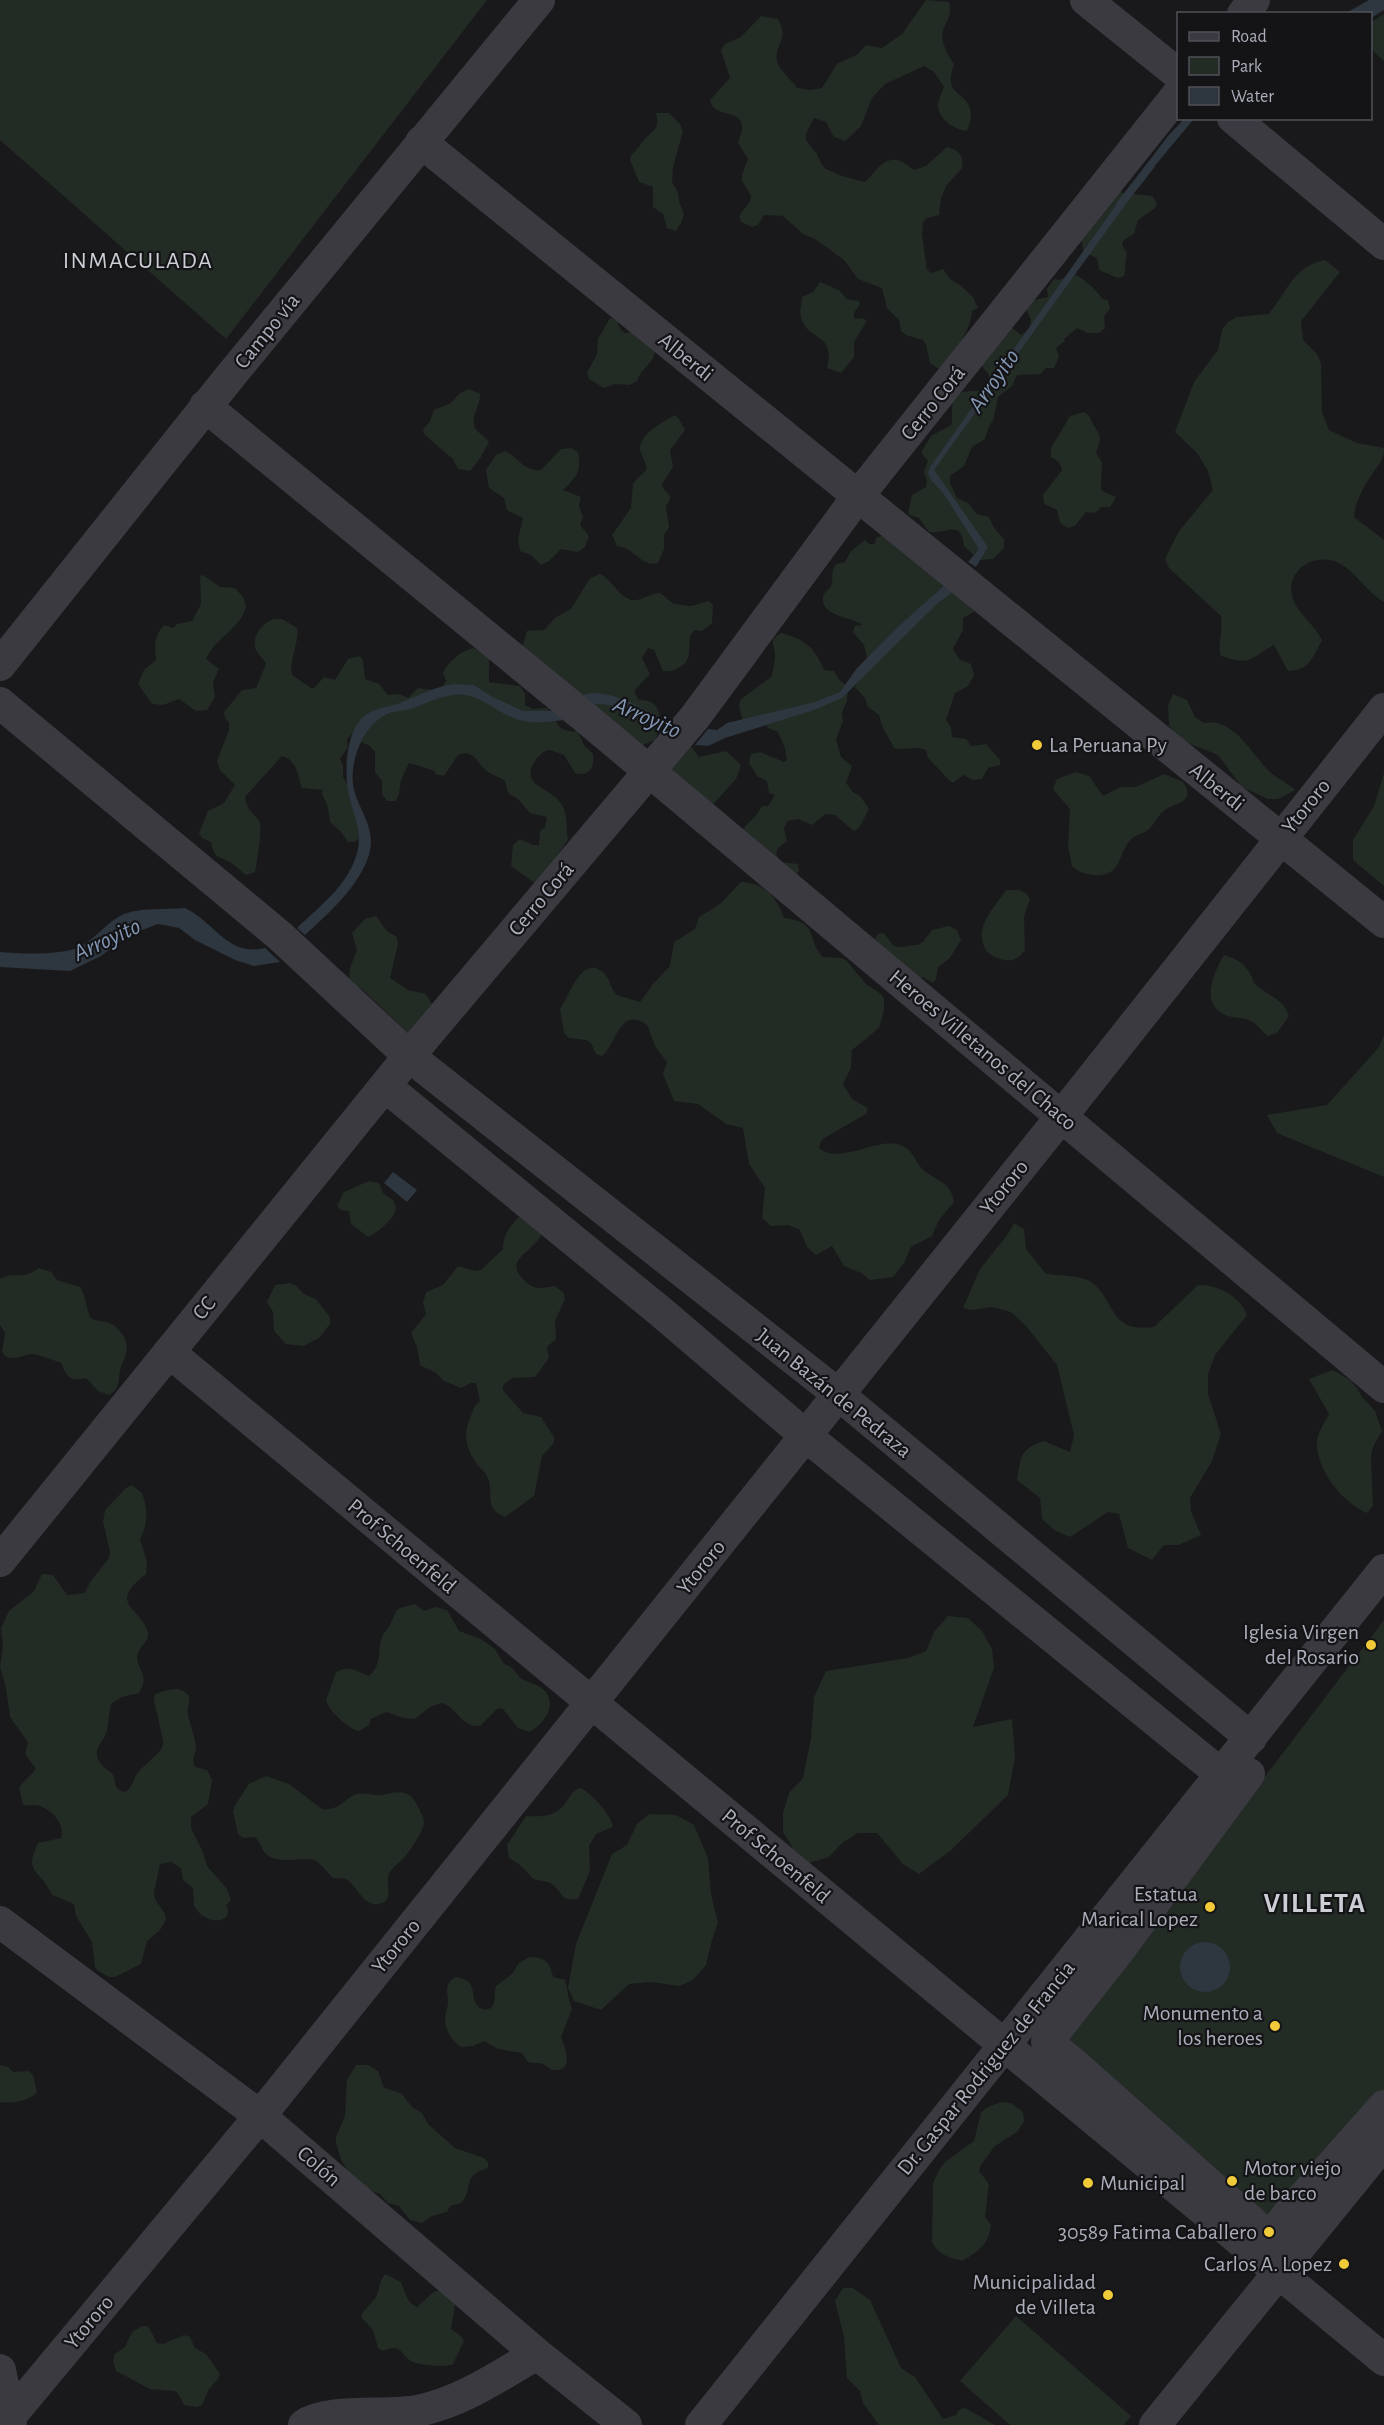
<svg xmlns="http://www.w3.org/2000/svg" width="1384" height="2425" font-family="'Alegreya Sans',sans-serif">
<rect width="100%" height="100%" fill="#19191b"/>
<path fill="#232b25" d="M0 0H487L226 339 0 140Z
M926 0 949 2C956 28 927 24 954 64 953 68 951 73 951 78 949 100 982 93 967 131 955 130 939 120 938 106 938 100 942 93 944 87L934 72 924 66 885 84 872 98 861 126 845 141 834 137 826 122 814 118 806 134V140L817 154 822 165 826 169 842 176 865 182C875 173 882 158 897 160 903 161 909 167 914 170L926 166 947 147C959 150 964 156 962 168L946 186 941 198 939 215 927 218 923 222 922 234 927 270 932 273 943 269 950 279 960 285 973 297 978 308 972 311C970 334 953 353 939 369L930 363 926 345 923 340 906 335 901 331 899 320 887 308 882 288 858 279 844 260 815 239 803 234 783 216 764 215 758 225 752 227 741 222 739 216 750 201 751 196 742 181V175L748 159 738 143C739 138 742 134 742 129 744 108 713 119 710 100L730 78 721 50 725 44 741 37 761 16 778 19C790 40 774 44 777 61 778 69 792 80 797 88L810 90 822 88 837 64 858 54 866 45 882 48 902 34Z
M1384 14V61L1371 49 1370 23Z
M656 113H669L680 124 683 131 673 167 672 182 678 192 679 201 684 214 681 223 676 231 667 228 663 214 653 207V187L639 182 630 160 631 155C638 150 639 145 645 139 654 129 660 130 656 113Z
M1117 189 1122 193 1152 196 1157 203 1155 208 1138 220 1134 234 1124 240 1122 245 1127 253C1125 261 1126 269 1124 276L1118 278 1099 270 1097 258 1084 252 1082 243 1077 235Z
M1325 260 1340 272 1301 321 1303 340 1317 354 1321 363 1322 412 1329 430 1357 443 1384 448C1384 461 1379 463 1373 473 1364 486 1355 502 1354 517L1384 540V602C1366 592 1354 568 1334 561 1311 554 1284 572 1293 599 1298 614 1315 625 1322 640 1313 657 1309 671 1288 671L1274 645C1249 659 1249 667 1220 655 1218 642 1223 629 1221 616L1169 568 1165 559 1179 531 1213 490 1208 471 1197 453 1175 432 1194 382 1218 350 1222 330 1228 322 1237 317 1268 314C1289 292 1290 268 1325 260Z
M1074 274C1083 278 1098 291 1102 299L1108 300 1110 309 1104 316 1105 328 1099 333H1088L1077 328 1064 339 1065 341 1056 348 1059 357 1054 368H1046L1040 374 1017 375 1012 386 998 397 993 421 989 426 985 439 972 447 964 466 950 476V483L957 498 968 503 977 514 989 517 994 528 1004 539V548L993 559 979 560 964 546C962 518 945 535 929 532L919 518 910 515 908 513 912 495 926 487 927 481 924 472 928 461 922 454V451L931 436 951 425C953 419 952 416 952 410 952 390 966 391 981 391L988 381 989 375 982 366 1010 326 1021 335 1029 329 1031 320 1026 309 1030 301 1048 297 1047 289 1054 279 1060 280Z
M820 282 839 290 847 299 859 301 860 304 854 313V319L862 318 867 321 854 342V357L841 373 827 368C836 331 807 342 801 317 799 311 802 303 802 297L813 292Z
M610 318 616 320C621 330 623 338 634 329L641 341 655 351C653 365 641 368 637 381L629 385 615 384 604 388 589 379 587 373 597 354 598 339Z
M469 389 480 394C481 405 470 416 475 428 479 434 485 436 489 442L481 457 470 471 458 469 453 459 425 435 423 430 430 421 434 410 451 403 459 394Z
M1084 412C1090 415 1090 418 1093 424 1102 439 1102 435 1096 453L1102 462 1101 488 1102 491 1116 497 1110 507H1101L1095 513 1086 512 1075 526 1067 528 1060 522 1057 510 1044 504 1043 495 1062 470 1059 462 1051 457V448L1070 416Z
M675 415 679 419 685 430 670 450 673 467 662 484C664 496 676 491 666 506L669 527 664 535V549L658 563C644 567 637 554 627 549 624 547 620 547 617 546L612 535 631 508 633 483 647 469C646 462 642 457 640 450 638 435 664 421 675 415Z
M571 448 578 452C582 472 576 477 563 490L581 497 579 506 583 517 580 525 589 536 585 547 578 552 561 549 549 561 541 565 531 555 520 551 518 539 523 518 507 510 504 498 489 488 486 470 496 455 505 451C518 457 524 472 541 470L561 449Z
M887 534 977 610 963 618V630L953 649 959 659 971 664 974 675 968 686 955 693 946 720 951 727 952 737 966 739 971 746 986 744 1000 760V765L988 768 982 779 972 780 964 775 954 782H951L928 758 926 750C915 745 905 751 894 748L882 726 879 715 867 706 865 698 855 687 867 657 864 645 853 632 855 626 863 625C852 617 820 616 823 597 824 591 829 591 831 586 834 578 830 571 836 564L845 562 851 551 865 540 869 544H875L876 538Z
M600 574C612 579 621 602 636 600 645 599 650 593 660 593L674 604 691 606 709 601 713 605 712 623 702 631 695 630 691 634C687 648 694 661 678 668 672 671 669 672 663 671L654 650 648 648 642 658 650 674 634 691 639 700C664 699 662 723 655 740L633 749 522 648 527 631 544 630 556 617 571 609 590 578Z
M203 575 220 587 235 588 243 597 246 606C241 629 215 638 206 659L219 669 213 682 215 697 207 710 196 711 179 699 163 705 152 704 138 684 144 670 156 660C155 646 153 637 164 625L173 628 177 624 192 621 201 604 200 576Z
M273 619H282L297 628C300 639 289 661 292 675L311 688H314L324 677 335 680 348 659 359 656 363 660 365 679 379 684 388 695 399 694 408 698 418 688C428 690 441 692 446 681L443 673C447 663 463 649 474 648L489 658V682L520 686 525 694V705L533 709 547 708C555 714 556 725 562 729 567 731 573 731 578 732L584 745 593 754C595 768 589 777 575 773L564 755 550 750C543 751 539 755 535 761 518 788 553 786 563 807 568 816 566 829 568 840L556 857 553 866 536 884 511 866 513 845 520 839 533 845H539L540 831 545 827 547 817 530 813 518 799 508 793 505 781C500 777 494 776 488 772 477 765 475 748 458 755L444 776 435 774V771L409 763 401 780 399 793 396 801H387L382 794V781L375 772V752L370 746 359 741 353 733 347 739 348 747 340 759 343 765V777C358 800 360 812 359 839L354 842H348L341 832 330 822 328 807 322 794 323 790 302 788C297 775 298 761 282 756L245 797C248 814 256 813 260 823 262 830 257 863 255 872L246 875C241 872 239 868 234 865 223 855 215 863 211 842L202 838 199 833 208 811 224 803 235 785 220 770 217 761 229 730V722L225 718 224 712 242 690 256 688 266 664C264 659 256 653 255 647 253 634 262 624 273 619Z
M781 633C805 640 814 646 824 670L834 671 840 681 848 686 847 701 842 712 843 721 836 739 841 757 852 766 846 783 853 792 861 797 869 809 859 828 854 831 835 815 825 814 812 825 798 819 787 821 784 829 787 841 778 848 776 854 781 862 798 864 799 870 797 875 740 835C747 821 755 820 762 806H768L775 795 769 793 767 781 757 776 749 763 751 754 760 752 784 762 787 760 785 748 778 732 768 728 763 720 743 721 739 706 740 700 772 676C773 670 775 661 775 655 775 644 767 641 781 633Z
M1173 694 1187 700 1195 717 1204 723C1233 717 1251 753 1269 771 1276 778 1287 782 1295 790L1278 799H1268L1242 787 1218 755 1183 741 1169 726 1168 705Z
M690 745 699 757 726 751 741 765 736 779 710 808 657 760Z
M1076 772 1089 776 1103 796 1121 787H1136L1164 774 1183 782C1197 802 1175 803 1165 810 1158 815 1156 822 1150 828 1146 833 1139 834 1134 837 1116 850 1125 878 1093 875 1085 874 1078 872 1072 866L1068 846 1070 809 1053 789 1057 779Z
M1384 773V886L1353 860V840L1374 806Z
M741 882C765 883 776 896 784 918 821 923 805 938 823 957L842 958 847 961 866 984 881 994 884 999V1011L879 1028 852 1050 851 1068 843 1084 852 1099 868 1108 866 1114 826 1137 821 1141 819 1148C838 1165 875 1139 897 1144 916 1149 914 1164 927 1173 940 1182 951 1183 954 1202L939 1220 932 1236 911 1247 904 1263 893 1277 870 1280 861 1273 844 1266 832 1246 816 1255 807 1247 800 1230 788 1225 771 1226 762 1218 765 1188 749 1164 743 1128 726 1124 698 1104 674 1101 663 1074 667 1062 656 1048 647 1025C619 1005 617 1045 602 1056L596 1054 591 1043 586 1040 569 1038 564 1033 560 1009C569 997 582 951 605 974 610 980 611 989 617 995L640 1002 653 984 670 966 674 942 695 929 699 917 720 904Z
M1006 890H1019L1026 893 1030 899 1024 917 1025 950C1015 965 1001 962 987 952 972 929 993 909 1006 890Z
M376 916 387 931 397 937 398 944 390 978 408 990 426 994 435 1009 412 1037 363 990 353 984 349 980 350 968 357 950 352 933 365 919Z
M949 926 957 930 961 940 950 958 938 967 936 979 933 983 923 977 915 982 876 945 875 939 878 934 883 933C888 937 889 941 893 945 900 950 910 944 918 945L923 942 932 930Z
M1224 955C1237 959 1245 963 1252 977 1253 980 1253 983 1256 985 1269 997 1283 998 1289 1016L1277 1033 1268 1036C1262 1032 1257 1024 1251 1021 1243 1017 1235 1018 1228 1016 1198 1006 1214 972 1224 955Z
M1384 1035V1177L1277 1133 1267 1115 1327 1105 1379 1047Z
M369 1181 379 1183 383 1193 393 1200C394 1202 396 1206 396 1209 395 1218 376 1234 368 1237L351 1224 349 1211 341 1210 337 1206 344 1192Z
M524 1214 543 1232C535 1252 501 1259 525 1281 535 1291 542 1288 555 1286L564 1293 565 1299 555 1321 556 1339 547 1347 549 1358 535 1377 512 1378 503 1385V1390L523 1413 541 1417 554 1437V1443L542 1456 534 1496 505 1517C482 1508 495 1492 487 1476 484 1470 478 1467 475 1461 467 1449 463 1435 469 1421 473 1413 471 1408 480 1401L476 1383H471L461 1388 444 1381 436 1373 420 1365 417 1347 411 1333 426 1314 423 1303 426 1292 443 1285 458 1266 475 1271 481 1270 503 1249C502 1236 513 1220 524 1214Z
M1014 1223 1024 1229 1026 1249 1045 1273C1059 1277 1083 1274 1094 1284 1116 1304 1110 1333 1154 1327L1198 1285C1216 1284 1241 1296 1247 1315L1215 1355 1208 1374V1394L1221 1434 1212 1461 1190 1498 1191 1511 1201 1535 1179 1545H1164L1152 1560 1128 1548 1119 1514 1108 1512 1070 1537 1054 1530 1042 1519 1040 1498 1017 1480C1021 1456 1020 1449 1044 1441L1070 1452 1074 1435 1057 1365 1026 1326 1011 1312 991 1307 972 1310 963 1308 980 1269 1008 1234Z
M39 1268 51 1272 57 1280 80 1287C86 1295 87 1313 91 1318 96 1322 104 1320 109 1323 120 1327 130 1342 126 1353 125 1359 121 1365 120 1371 118 1382 120 1389 109 1395L98 1391 86 1378C70 1382 67 1377 61 1363 56 1361 37 1354 33 1354 22 1354 16 1362 5 1356L2 1351 5 1333 0 1325V1279C15 1270 20 1282 39 1268Z
M290 1283 296 1286 304 1294 316 1299 330 1317V1324L319 1338 303 1346 286 1344 274 1331 273 1312 267 1302 275 1285Z
M1333 1370 1350 1380 1357 1388 1362 1397 1375 1411 1382 1431 1373 1447 1371 1456 1373 1506 1367 1513C1343 1503 1317 1471 1317 1444 1316 1435 1325 1422 1329 1414L1309 1379Z
M132 1485 142 1493C148 1508 148 1525 140 1539L147 1562 146 1574C106 1605 141 1607 148 1632 150 1642 137 1648 137 1657 138 1671 150 1675 139 1693L122 1697 112 1703C108 1712 109 1722 107 1731 104 1742 92 1748 99 1761 102 1767 110 1770 113 1775 117 1784 113 1789 125 1792 134 1787 133 1776 141 1769 171 1741 164 1751 157 1713 155 1706 153 1701 155 1694 168 1690 179 1684 189 1696 190 1703 187 1709 188 1715 190 1723 196 1741 196 1748 195 1756 191 1758 195 1767L207 1770 212 1780 208 1804 191 1817V1828L202 1850 207 1866 227 1889 231 1900 226 1905C234 1920 216 1924 205 1917 200 1915 197 1910 194 1906L193 1888 183 1880 181 1868 171 1862 160 1864 154 1893 155 1899 165 1914 166 1920 160 1930 147 1941 141 1964 115 1977H109L98 1971 95 1967 92 1942 76 1916 74 1904 52 1895C40 1868 23 1875 38 1843L61 1838C65 1825 54 1812 42 1807 36 1804 29 1806 23 1805L19 1787 36 1769 25 1754 28 1742 10 1717 6 1688 0 1667 3 1646 1 1628 9 1611 34 1591 42 1574 53 1575 67 1595 85 1593 90 1582 109 1558 110 1552 103 1522 105 1510 126 1488Z
M415 1604 424 1611 435 1607 447 1610 459 1631 481 1639 495 1649 504 1664C514 1666 515 1674 522 1679 529 1683 538 1684 544 1690 558 1704 544 1725 529 1732L518 1728 503 1709 498 1708 480 1726C461 1728 457 1706 441 1703L430 1707 415 1719 403 1718 386 1712 371 1719 369 1725 359 1731C348 1729 328 1710 326 1700L336 1672C349 1665 356 1671 369 1676 384 1662 376 1650 383 1635 385 1631 389 1628 391 1623 399 1605 394 1610 415 1604Z
M948 1616 968 1618 982 1631 992 1649 994 1668 973 1727 1012 1719 1015 1757 1008 1795 950 1851 919 1874 903 1864 877 1833H858L842 1843 829 1857 809 1863 794 1850 783 1832V1813L789 1793 803 1778 811 1738 814 1697 826 1671 908 1658 926 1651 934 1632Z
M1384 1620V2111L1273 2251 1051 2058Z
M266 1776 289 1784 322 1809C338 1811 342 1801 354 1795 363 1791 373 1796 381 1795 389 1794 397 1791 404 1793 412 1795 416 1802 419 1809 421 1813 424 1818 424 1822 424 1830 412 1848 407 1854 402 1862 392 1866 389 1874 385 1883 394 1899 382 1903 364 1910 357 1885 346 1879 343 1878 337 1878 333 1878 328 1873 322 1865 316 1861 307 1855 284 1865 269 1856 261 1852 262 1843 255 1837L243 1838 238 1834 233 1811 235 1805 249 1784Z
M580 1788C590 1791 612 1816 613 1827L596 1834 589 1846 590 1871 578 1899C558 1902 563 1890 550 1883 545 1880 536 1882 531 1877 523 1867 521 1865 509 1858L507 1845 526 1816C542 1817 556 1817 566 1802 571 1795 572 1791 580 1788Z
M649 1814 676 1815 694 1825 708 1858 711 1894 718 1923 712 1940 706 1965 693 1980 679 1986 651 1982 629 1984 601 2010 574 2001 568 1988 576 1944 612 1854 627 1845 637 1824Z
M529 1957C545 1957 550 1962 553 1977L565 1980C568 1990 568 1999 572 2009L561 2037C564 2045 575 2070 556 2070 551 2071 547 2066 543 2064 538 2062 534 2064 528 2062L522 2053 498 2049 484 2041 473 2046 461 2047C451 2040 445 2030 445 2018 445 2013 448 2008 448 2003 448 1991 443 1984 456 1977 479 1981 469 1994 477 2005 481 2011 490 2011 493 2005 496 1999 494 1992 496 1986L512 1974 518 1964Z
M0 2065 8 2067 13 2072 29 2071 33 2075 37 2092C30 2101 11 2104 0 2102Z
M356 2065H368L378 2071 384 2088 401 2093 412 2107 422 2113 428 2124 455 2148 484 2158 488 2162V2168C460 2176 475 2188 461 2203L450 2206 447 2212 432 2216 422 2223 410 2220 399 2206 388 2203 380 2194 369 2190 351 2175 341 2160 336 2143V2137L345 2116 347 2080Z
M1001 2102 1011 2103 1023 2112 1024 2122 1017 2132 995 2146 981 2165 979 2171 989 2184 985 2217 991 2225C989 2244 978 2252 962 2261 948 2257 939 2255 932 2242L933 2183 939 2170 946 2161 974 2141 981 2113 986 2108Z
M385 2274 401 2282C405 2292 407 2303 417 2307 436 2292 432 2283 456 2300L451 2329 461 2336 464 2341 453 2364C446 2368 418 2365 411 2361 399 2353 402 2343 383 2351L378 2348 373 2330 361 2317C364 2308 372 2304 376 2297 380 2288 379 2282 385 2274Z
M843 2288H853L870 2300 901 2368 915 2377 943 2419 956 2415 960 2409 965 2408 995 2425H879L863 2403 860 2391 847 2378 844 2337 835 2301Z
M1016 2316 1131 2416 1124 2425H1010L960 2381Z
M142 2326H148L157 2343 163 2344 184 2335 190 2337 195 2348 206 2354 220 2374 218 2379 209 2389 202 2405 196 2407 184 2405 179 2395 175 2391 150 2389 116 2371 113 2360 115 2354 125 2347 132 2332Z"/>
<path fill="#2e363f" d="M1369 0H1384V10L1371 18 1370 14 1346 13Z
M1184 119 1193 120 1148 174 1143 169 1168 136Z
M1121 198 1128 201 934 470 988 547 976 567 968 562 979 549 943 493 932 481 928 474 930 467Z
M946 584 954 591 937 604 842 698 814 710 725 738 708 746 695 745 708 729 717 730 727 723 815 702 840 692 857 668 901 624Z
M454 684 474 685 491 696 523 711H555L564 720C549 722 534 724 519 720 496 713 478 691 453 695 438 697 427 703 414 708 406 711 395 710 387 714 364 725 350 759 353 784 356 809 379 827 368 858 357 888 328 914 305 935L297 928C322 904 350 884 358 849 362 828 351 810 348 790 344 769 347 726 367 714 378 707 391 707 402 702 420 695 434 687 454 684Z
M592 693C624 694 645 711 672 724L663 734C647 725 631 711 613 706 596 702 593 708 577 696Z
M185 908C215 922 227 957 265 948L280 962 254 966 235 960 195 940 179 928 158 924 129 935 101 956 70 971 0 967V952C21 954 66 956 83 945 98 936 108 921 124 914 143 907 165 910 185 908Z
M393 1172 417 1190 407 1202 384 1183Z
M1180 1967a25 25 0 1 1 50 0a25 25 0 1 1-50 0Z"/>
<g fill="none" stroke-linecap="round" stroke-linejoin="round">
<path stroke="#2e363f" stroke-width="8" d="M1120 205 1151 165"/>
<path stroke="#3a3a40" stroke-width="32" d="M1086 0 1178 74
M1243 14 1254 0
M1233 118 1384 244
M421 142 1384 922
M205 406 581 714 1384 1387
M0 665 228 379 539 0
M0 703 280 936 409 1056 838 1394 1251 1738
M385 1086 661 1312 806 1436 1222 1775
M169 1352 1384 2360
M0 1561 409 1056 695 717 858 496 1178 94
M1249 1774 1120 1949 1047 2042 1074 2064 1270 2238 1289 2213 1384 2106
M0 1922 260 2116 537 2354 626 2425
M0 2370 11 2425
M9 2418 260 2116 1061 1117 1384 709
M304 2425C328 2408 386 2417 417 2411 460 2403 499 2376 537 2354
M701 2425 1384 1570
M1155 2425 1384 2143"/>
</g>
<g fill="#f1ca3a" stroke="#141416" stroke-width="2">
<circle cx="1037" cy="745" r="6"/>
<circle cx="1371" cy="1645" r="6"/>
<circle cx="1210" cy="1907" r="6"/>
<circle cx="1275" cy="2026" r="6"/>
<circle cx="1232" cy="2181" r="6"/>
<circle cx="1088" cy="2183" r="6"/>
<circle cx="1269" cy="2232" r="6"/>
<circle cx="1344" cy="2264" r="6"/>
<circle cx="1108" cy="2295" r="6"/>
</g>
<g text-anchor="middle" dominant-baseline="central" stroke-width="4.5" stroke-linejoin="round" paint-order="stroke">
<g font-size="22" fill="#abaeba" stroke="#141416">
<text transform="translate(267 331) rotate(-51)">Campo vía</text>
<text transform="translate(686 357) rotate(39)">Alberdi</text>
<text transform="translate(933 403) rotate(-51)">Cerro Corá</text>
<text transform="translate(1217 787) rotate(39)">Alberdi</text>
<text transform="translate(1306 806) rotate(-51)">Ytororo</text>
<text transform="translate(541 899) rotate(-50)">Cerro Corá</text>
<text transform="translate(983 1050) rotate(40)">Heroes Villetanos del Chaco</text>
<text transform="translate(1004 1187) rotate(-51)">Ytororo</text>
<text transform="translate(204 1308) rotate(-51)">CC</text>
<text transform="translate(834 1393) rotate(39)">Juan Bazán de Pedraza</text>
<text transform="translate(402 1546) rotate(40)">Prof Schoenfeld</text>
<text transform="translate(701 1567) rotate(-51)">Ytororo</text>
<text transform="translate(776 1856) rotate(40)">Prof Schoenfeld</text>
<text transform="translate(396 1946) rotate(-51)">Ytororo</text>
<text transform="translate(986 2068) rotate(-51)">Dr. Gaspar Rodriguez de Francia</text>
<text transform="translate(319 2166) rotate(41)">Colón</text>
<text transform="translate(89 2322) rotate(-50)">Ytororo</text>
</g>
<g font-size="22" fill="#abaeba" stroke="#141416" text-anchor="end">
<text x="1049" y="745" text-anchor="start">La Peruana Py</text>
<text x="1359" y="1632">Iglesia Virgen<tspan x="1359" dy="25">del Rosario</tspan></text>
<text x="1198" y="1894">Estatua<tspan x="1198" dy="25">Marical Lopez</tspan></text>
<text x="1263" y="2013">Monumento a<tspan x="1263" dy="25">los heroes</tspan></text>
<text x="1244" y="2168" text-anchor="start">Motor viejo<tspan x="1244" dy="25">de barco</tspan></text>
<text x="1100" y="2183" text-anchor="start">Municipal</text>
<text x="1257" y="2232">30589 Fatima Caballero</text>
<text x="1332" y="2264">Carlos A. Lopez</text>
<text x="1096" y="2282">Municipalidad<tspan x="1096" dy="25">de Villeta</tspan></text>
</g>
<g font-size="24" letter-spacing="1.5" fill="#ccced6" stroke="#141416">
<text x="138" y="261">INMACULADA</text>
</g>
<g font-size="24" font-style="italic" fill="#8397b5" stroke="#141416">
<text transform="translate(994 381) rotate(-55)">Arroyito</text>
<text transform="translate(647 718) rotate(24)">Arroyito</text>
<text transform="translate(107 940) rotate(-25)">Arroyito</text>
</g>
<g font-size="28" font-weight="bold" letter-spacing="1.5" fill="#ccced6" stroke="#141416">
<text x="1315" y="1904">VILLETA</text>
</g>
</g>
<rect x="1177" y="12" width="195" height="108" fill="#141416" stroke="#505258" stroke-width="1.5"/>
<rect x="1189" y="32" width="30" height="9" fill="#3a3a40" stroke="#505258" stroke-width="1.5"/>
<text x="1231" y="42" font-size="18" fill="#abaeba">Road</text>
<rect x="1189" y="57" width="30" height="18" fill="#232b25" stroke="#505258" stroke-width="1.5"/>
<text x="1231" y="72" font-size="18" fill="#abaeba">Park</text>
<rect x="1189" y="87" width="30" height="18" fill="#2e363f" stroke="#505258" stroke-width="1.5"/>
<text x="1231" y="102" font-size="18" fill="#abaeba">Water</text>
</svg>
